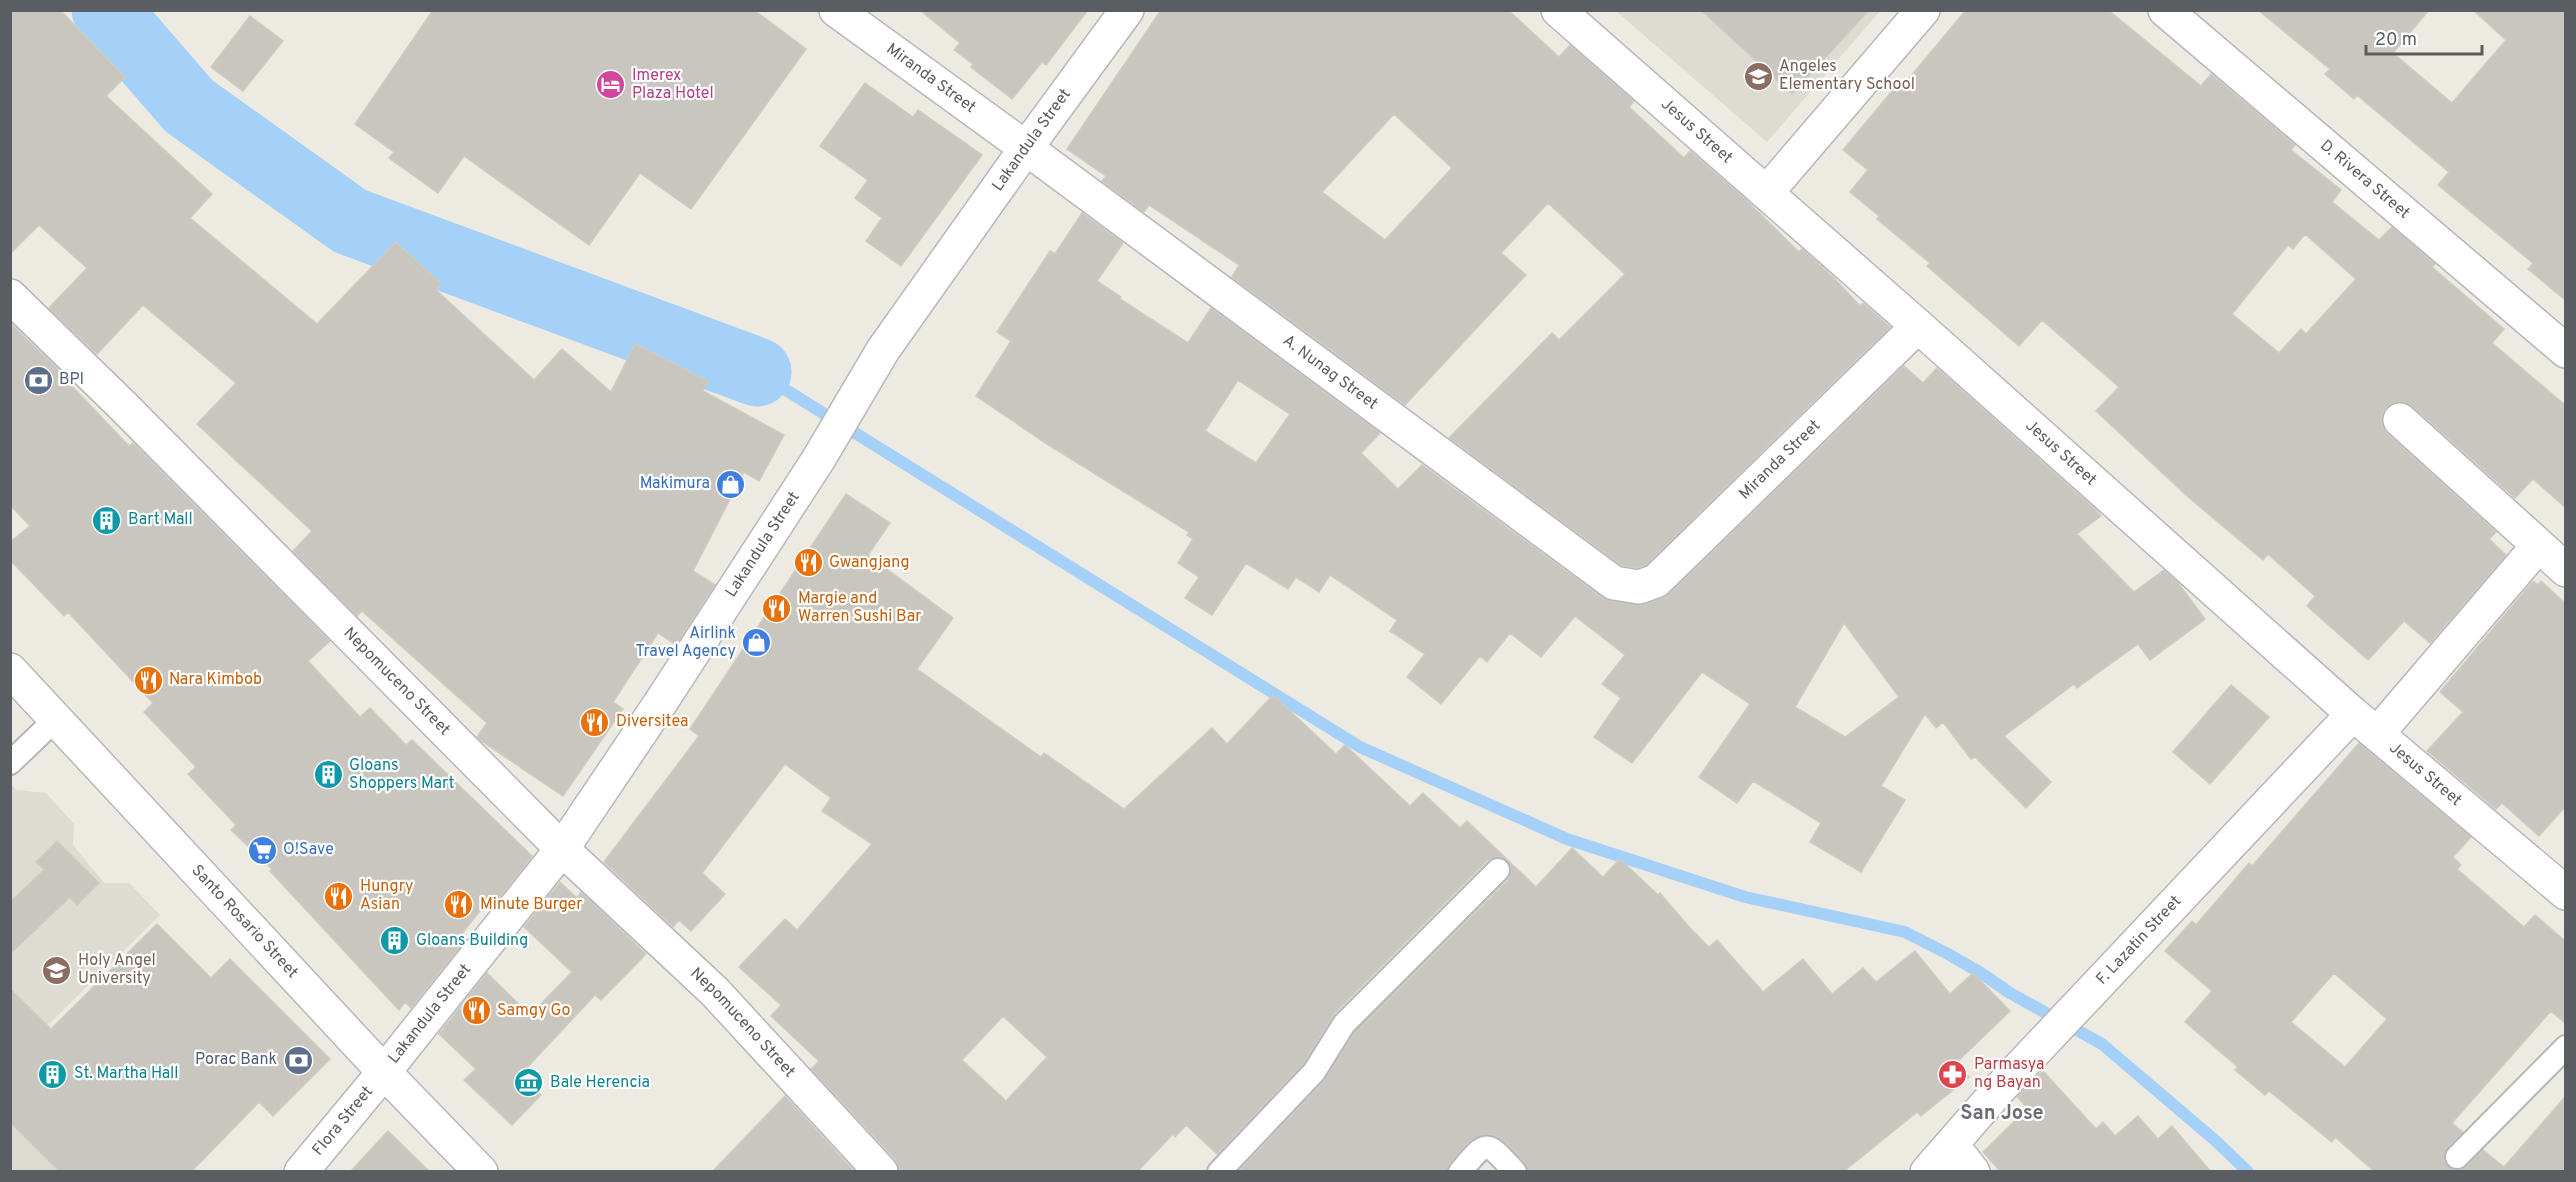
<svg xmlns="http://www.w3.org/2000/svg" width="2576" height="1182" font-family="Overpass,sans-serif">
<rect width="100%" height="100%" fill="#eceae1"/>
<path fill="#dedbd2" d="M1616 11H1880L1767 142Z
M10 784 17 790 46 793 74 824 73 845 104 883H129L160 915 48 1025 195 1171H11Z"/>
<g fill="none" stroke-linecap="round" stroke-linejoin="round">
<path stroke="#a5d1f8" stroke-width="12" d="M757 372 1360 747 1567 839 1745 897 1905 932 1948 954 1981 973 2010 993 2102 1044 2217 1142 2248 1172"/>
<path stroke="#a5d1f8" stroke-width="69" d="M106 10 189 106 350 221 757 372"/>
</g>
<path fill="#c9c6c0" stroke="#d0cbc0" stroke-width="1.5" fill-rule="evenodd" d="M10 10H60L125 77 106 96 212 194 190 218 317 324 396 242 441 284 436 290 534 380 562 349 611 392 635 344 708 381 703 391 784 435 759 481 744 472 693 571 715 585 676 645 658 633 613 702 623 709 563 796 480 740 477 737 487 723 362 611 357 616 293 551 312 531 197 424 236 383 143 305 97 354 49 308 87 268 39 225 10 254Z
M433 10H754L806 49 691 209 640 173 589 245 464 156 438 193 389 158 394 152 355 124Z
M920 10H1088L1046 65 1042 62 1012 99 971 67 973 64 954 50 960 43Z
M1161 10H1508L1559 57 1570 45 1634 101 1629 107 1684 158 1690 151 1744 198 1799 252 1802 249 1834 278 1860 306 1863 303 1890 327 1646 565 1637 568 1621 565 1449 438 1552 333 1559 340 1625 274 1548 203 1501 253 1526 275 1405 405 1232 277 1239 265 1149 205 1144 212 1102 181 1106 176 1067 149ZM1394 114 1452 168 1385 240 1322 192Z
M1701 10H1869L1792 94Z
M1966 10H2108L2201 86 2211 74 2295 145 2291 150 2341 190 2332 202 2379 240 2392 227 2435 264 2432 267 2504 329 2492 343 2565 405V507L2533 479 2515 498 2412 406 2404 402H2395L2386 408 2382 416V425L2387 433 2496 532 2489 539 2506 555 2430 643 2404 621 2368 660 2307 606 2315 596 2268 554 2263 560 2186 495 2096 411 2119 387 2042 320 2019 346 1927 266 1930 263 1877 219 1879 216 1850 192 1868 170 1843 150 1897 85 1901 88ZM2305 234 2356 279 2306 334 2301 329 2279 353 2232 314 2288 245 2293 249Z
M2258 10H2429L2393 53 2452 103 2506 40 2473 10H2565V300L2528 269 2533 263 2438 185 2449 172 2357 95 2354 99 2325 74 2330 69Z
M250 16 283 41 243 91 211 67Z
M865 83 913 117 918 110 982 155 901 266 866 241 882 218 855 198 868 180 820 146Z
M1082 213 1123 243 1097 281 1121 297 1120 299 1188 343 1211 308 1380 433 1361 453 1398 489 1422 465 1603 598 1611 601 1645 605 1669 594 1904 366 1923 383 1937 368 2095 509 2101 516 2077 534 2134 592 2164 570 2179 584 2205 619 2150 660 2138 644 2077 688 2074 684 2004 736 2051 782 2026 808 1975 757 1971 759 1943 722 1936 728 1925 714 1881 786 1905 800 1861 872 1810 842 1821 823 1753 781 1737 803 1699 777 1750 704 1702 672 1632 763 1594 737 1621 698 1602 684 1625 655 1575 616 1541 657 1510 633 1487 662 1480 656 1441 704 1407 677 1425 654 1390 631 1397 620 1330 575 1319 592 1296 577 1288 589 1246 563 1212 615 1185 598 1199 577 1178 563 1193 539 1187 535 1189 532 1047 444 976 396 1011 341 997 332 1050 251 1055 254ZM1238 380 1290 414 1256 463 1205 431ZM1844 623 1899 697 1845 737 1795 707Z
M10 323 71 382 70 384 129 446 133 443 330 641 308 661 360 717 370 708 406 745 412 740 532 856 497 901 492 896 455 942 460 947 411 1008 405 1002 399 1010 270 871 272 869 231 830 236 825 188 774 196 767 144 712 153 703 68 612 64 616 10 560V542L30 526 10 505Z
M846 494 890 523 868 555 953 618 917 669 1041 757 1044 753 1124 809 1212 728 1227 744 1273 695 1336 754 1345 745 1410 806 1423 793 1460 828 1467 821 1536 887 1572 848 1603 877 1620 859 1658 895 1660 893 1689 927 1709 947 1717 940 1763 992 1803 959 1832 994 1863 968 1876 982 1915 951 1950 994 1973 973 2010 1011 1957 1062 1969 1077 1921 1116 1917 1112 1843 1172H1528L1525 1163 1507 1144 1497 1137 1485 1134 1466 1144 1450 1163 1447 1172H1238L1324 1081 1355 1032 1508 880 1511 873V866L1502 857H1495L1488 860 1334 1014 1303 1064 1217 1154 1186 1125 1175 1137 1173 1134 1137 1172H899L895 1159 811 1069 819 1061 771 1016 781 1005 739 967 785 919 797 930 872 844 822 811 831 798 785 764 702 873 725 894 691 931 679 920 673 927 604 862 699 736 690 729ZM1003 1016 1047 1057 1006 1101 962 1060Z
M2533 581 2538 585 2541 581 2565 603V807L2539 836 2502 803 2496 809 2427 751 2463 712 2440 692Z
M2231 685 2269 717 2210 784 2173 752Z
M2359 743 2471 837 2453 857 2461 865 2457 869 2524 927 2535 915 2565 941V1023L2551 1011 2452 1123 2463 1132 2447 1148 2444 1161 2453 1170H2461L2483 1150 2504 1167 2565 1097V1172H2375L2335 1137 2332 1142 2269 1091 2265 1095 2235 1070 2238 1067 2185 1022 2212 991 2165 951 2192 921 2196 925 2249 863 2252 866ZM2334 973 2387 1019 2345 1067 2291 1022Z
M57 841 99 883 77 905 70 897 10 954V902L44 870 36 862Z
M560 882 577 898 581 892 646 954 601 1000 595 995 520 1075 541 1095 512 1125 464 1080 476 1069 439 1034 487 973 530 1015 572 972 524 927Z
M157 924 211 978 230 959 330 1059 273 1116 259 1102 191 1172H60L10 1122V989L51 1029Z
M2043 1071 2096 1129 2103 1122 2115 1136 2138 1116 2158 1139 2172 1126 2211 1172H2001L1983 1152 2028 1108 2017 1097Z
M785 1096 855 1172H712Z
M388 1131 430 1172H350Z"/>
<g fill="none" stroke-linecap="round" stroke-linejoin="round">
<defs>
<path id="lane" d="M10 763 56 719
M2457 1157 2566 1047
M1219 1172 1314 1072 1344 1024 1498 870
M1460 1172C1488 1138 1486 1141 1515 1172"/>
<g id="street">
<path id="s1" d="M2165 10 2566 351"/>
<path id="s2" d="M1026 148 1614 583 1639 587 1656 581 1918 326"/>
<path d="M1767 192 1923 10"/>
<path id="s3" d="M10 296 124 407 562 849 715 992 881 1172"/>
<path d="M2400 420 2566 570"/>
<path d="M2377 734 2538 546"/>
<path d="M1952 1145 1973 1172"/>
<path id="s4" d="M301 1172 384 1072"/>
</g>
<g id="secondary">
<path id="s5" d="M836 10 1026 148"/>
<path id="s6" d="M1558 10 1918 326 2353 714 2566 893"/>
<path id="s7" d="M10 670 384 1072 481 1172"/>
<path id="s8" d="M384 1072 562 849 661 702 818 460 883 350 1026 148 1127 10"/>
<path id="s9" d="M1927 1172 2003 1085 2353 714"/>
</g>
</defs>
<use href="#lane" stroke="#b4b7bb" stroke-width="26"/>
<use href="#street" stroke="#b4b7bb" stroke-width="36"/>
<use href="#secondary" stroke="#b5b8bd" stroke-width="36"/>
<use href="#lane" stroke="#fff" stroke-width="22"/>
<use href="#street" stroke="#fff" stroke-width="33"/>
<use href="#secondary" stroke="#fff" stroke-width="33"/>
</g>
<defs>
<symbol id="school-disc" viewBox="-11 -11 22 22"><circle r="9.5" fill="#8d6e63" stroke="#fff"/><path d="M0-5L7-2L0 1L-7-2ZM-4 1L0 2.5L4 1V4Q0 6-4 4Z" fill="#fff"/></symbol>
<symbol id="hotel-disc" viewBox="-11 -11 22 22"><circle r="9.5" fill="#d1479c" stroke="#fff"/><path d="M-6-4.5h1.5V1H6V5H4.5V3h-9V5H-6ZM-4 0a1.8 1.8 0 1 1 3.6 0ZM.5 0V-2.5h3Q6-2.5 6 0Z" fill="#fff"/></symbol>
<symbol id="bank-disc" viewBox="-11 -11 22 22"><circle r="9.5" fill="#5c6f8a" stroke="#fff"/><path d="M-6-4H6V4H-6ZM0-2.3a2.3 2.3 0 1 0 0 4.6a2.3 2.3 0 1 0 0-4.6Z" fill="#fff"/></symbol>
<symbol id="shop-disc" viewBox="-11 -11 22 22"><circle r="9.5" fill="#3f7fe0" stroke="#fff"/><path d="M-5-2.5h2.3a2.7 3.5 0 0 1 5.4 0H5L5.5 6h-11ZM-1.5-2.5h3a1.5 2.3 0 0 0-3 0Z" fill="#fff"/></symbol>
<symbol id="building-disc" viewBox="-11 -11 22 22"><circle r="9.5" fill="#0f9aa8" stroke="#fff"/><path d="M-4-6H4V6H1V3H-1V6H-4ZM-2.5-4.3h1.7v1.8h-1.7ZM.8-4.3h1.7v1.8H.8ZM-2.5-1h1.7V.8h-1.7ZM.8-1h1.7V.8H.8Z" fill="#fff"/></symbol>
<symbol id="restaurant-disc" viewBox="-11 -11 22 22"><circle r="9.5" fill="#e8710a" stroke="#fff"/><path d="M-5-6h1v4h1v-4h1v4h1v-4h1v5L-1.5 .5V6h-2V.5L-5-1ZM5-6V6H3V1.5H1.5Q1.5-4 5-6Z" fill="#fff"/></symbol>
<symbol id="supermarket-disc" viewBox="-11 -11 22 22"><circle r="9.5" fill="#3f7fe0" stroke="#fff"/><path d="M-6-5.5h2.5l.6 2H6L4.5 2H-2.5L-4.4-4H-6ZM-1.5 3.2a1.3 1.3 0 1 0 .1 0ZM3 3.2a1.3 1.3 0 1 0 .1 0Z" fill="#fff"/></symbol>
<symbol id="university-disc" viewBox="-11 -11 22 22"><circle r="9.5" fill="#8d6e63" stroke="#fff"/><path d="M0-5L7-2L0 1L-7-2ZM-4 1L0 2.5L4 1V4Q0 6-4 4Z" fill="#fff"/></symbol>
<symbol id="pharmacy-disc" viewBox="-11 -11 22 22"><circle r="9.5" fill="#e0444e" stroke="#fff"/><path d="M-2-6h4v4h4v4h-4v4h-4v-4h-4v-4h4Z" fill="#fff"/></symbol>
<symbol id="museum-disc" viewBox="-11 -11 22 22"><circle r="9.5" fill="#0f9aa8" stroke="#fff"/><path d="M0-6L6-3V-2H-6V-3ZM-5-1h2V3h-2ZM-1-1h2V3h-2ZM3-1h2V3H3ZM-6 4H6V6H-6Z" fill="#fff"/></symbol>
</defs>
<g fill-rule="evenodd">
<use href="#school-disc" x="1742" y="60" width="33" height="33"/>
<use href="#hotel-disc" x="594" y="68" width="33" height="33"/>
<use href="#bank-disc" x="22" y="364" width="33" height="33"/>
<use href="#shop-disc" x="714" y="468" width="33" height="33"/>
<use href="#building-disc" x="90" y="504" width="33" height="33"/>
<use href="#restaurant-disc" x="792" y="546" width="33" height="33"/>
<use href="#restaurant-disc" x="760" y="592" width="33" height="33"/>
<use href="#shop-disc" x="740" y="626" width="33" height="33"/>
<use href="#restaurant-disc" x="132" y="664" width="33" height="33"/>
<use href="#restaurant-disc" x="578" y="706" width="33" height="33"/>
<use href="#building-disc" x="312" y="758" width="33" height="33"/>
<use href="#supermarket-disc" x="246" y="834" width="33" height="33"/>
<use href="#restaurant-disc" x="322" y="880" width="33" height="33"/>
<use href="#restaurant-disc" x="442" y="888" width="33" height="33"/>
<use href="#building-disc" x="378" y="924" width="33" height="33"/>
<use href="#university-disc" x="40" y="954" width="33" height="33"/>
<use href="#restaurant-disc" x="460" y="994" width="33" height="33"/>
<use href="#bank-disc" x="282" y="1044" width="33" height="33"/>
<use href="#building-disc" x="36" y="1058" width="33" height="33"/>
<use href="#pharmacy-disc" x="1936" y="1058" width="33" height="33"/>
<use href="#museum-disc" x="512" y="1066" width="33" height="33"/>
</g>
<g text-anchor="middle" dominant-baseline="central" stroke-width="4.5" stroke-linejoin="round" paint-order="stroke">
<g font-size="16" fill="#785e54" stroke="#fff" text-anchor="start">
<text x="1779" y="67">Angeles<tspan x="1779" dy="18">Elementary School</tspan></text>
<text x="78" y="961">Holy Angel<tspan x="78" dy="18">University</tspan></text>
</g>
<g font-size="16" fill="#b23c85" stroke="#fff" text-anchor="start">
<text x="632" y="76">Imerex<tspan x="632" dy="18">Plaza Hotel</tspan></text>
</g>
<g font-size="16" fill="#5a5d61" stroke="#fff">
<text stroke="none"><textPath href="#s5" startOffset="117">Miranda Street</textPath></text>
<text stroke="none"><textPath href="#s6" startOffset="184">Jesus Street</textPath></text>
<text stroke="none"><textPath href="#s8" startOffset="1136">Lakandula Street</textPath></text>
<text stroke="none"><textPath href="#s1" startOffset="262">D. Rivera Street</textPath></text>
<text stroke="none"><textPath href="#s2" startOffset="378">A. Nunag Street</textPath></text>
<text stroke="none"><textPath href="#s6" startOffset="670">Jesus Street</textPath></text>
<text stroke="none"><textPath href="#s2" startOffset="948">Miranda Street</textPath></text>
<text stroke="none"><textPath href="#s8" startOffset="650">Lakandula Street</textPath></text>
<text stroke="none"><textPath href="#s3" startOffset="546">Nepomuceno Street</textPath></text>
<text stroke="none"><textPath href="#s6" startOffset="1156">Jesus Street</textPath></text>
<text stroke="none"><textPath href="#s7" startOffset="344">Santo Rosario Street</textPath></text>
<text stroke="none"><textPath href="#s9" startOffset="314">F. Lazatin Street</textPath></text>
<text stroke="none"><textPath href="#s8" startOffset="74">Lakandula Street</textPath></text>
<text stroke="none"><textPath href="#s3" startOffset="1032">Nepomuceno Street</textPath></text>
<text stroke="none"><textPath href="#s4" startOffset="66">Flora Street</textPath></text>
</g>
<g font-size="16" fill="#4e5e75" stroke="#fff" text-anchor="start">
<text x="59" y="380">BPI</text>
<text x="277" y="1060" text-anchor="end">Porac Bank</text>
</g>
<g font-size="16" fill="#366cbe" stroke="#fff" text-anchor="end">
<text x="710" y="484">Makimura</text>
<text x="736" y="634">Airlink<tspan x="736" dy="18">Travel Agency</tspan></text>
<text x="283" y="850" text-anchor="start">O!Save</text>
</g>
<g font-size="16" fill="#0d838f" stroke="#fff" text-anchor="start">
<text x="128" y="520">Bart Mall</text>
<text x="349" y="766">Gloans<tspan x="349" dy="18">Shoppers Mart</tspan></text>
<text x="416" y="941">Gloans Building</text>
<text x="74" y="1074">St. Martha Hall</text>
<text x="550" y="1083">Bale Herencia</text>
</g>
<g font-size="16" fill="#c56008" stroke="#fff" text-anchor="start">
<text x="829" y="563">Gwangjang</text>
<text x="798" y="599">Margie and<tspan x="798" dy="18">Warren Sushi Bar</tspan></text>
<text x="169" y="680">Nara Kimbob</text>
<text x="616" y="722">Diversitea</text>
<text x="360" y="887">Hungry<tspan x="360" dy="18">Asian</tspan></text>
<text x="480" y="905">Minute Burger</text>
<text x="497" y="1011">Samgy Go</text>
</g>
<g font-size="16" fill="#be3a42" stroke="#fff" text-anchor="start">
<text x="1974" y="1065">Parmasya<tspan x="1974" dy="18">ng Bayan</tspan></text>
</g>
<g font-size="20" font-weight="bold" fill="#6b6f73" stroke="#fff">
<text x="2002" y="1114">San Jose</text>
</g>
</g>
<rect width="2576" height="1182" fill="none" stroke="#5a5d61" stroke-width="24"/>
<path d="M2366 45v9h116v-9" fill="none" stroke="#5a5d61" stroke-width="3"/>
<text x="2375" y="45" font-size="18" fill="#5a5d61" stroke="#ffffff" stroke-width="4.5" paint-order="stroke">20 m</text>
</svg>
